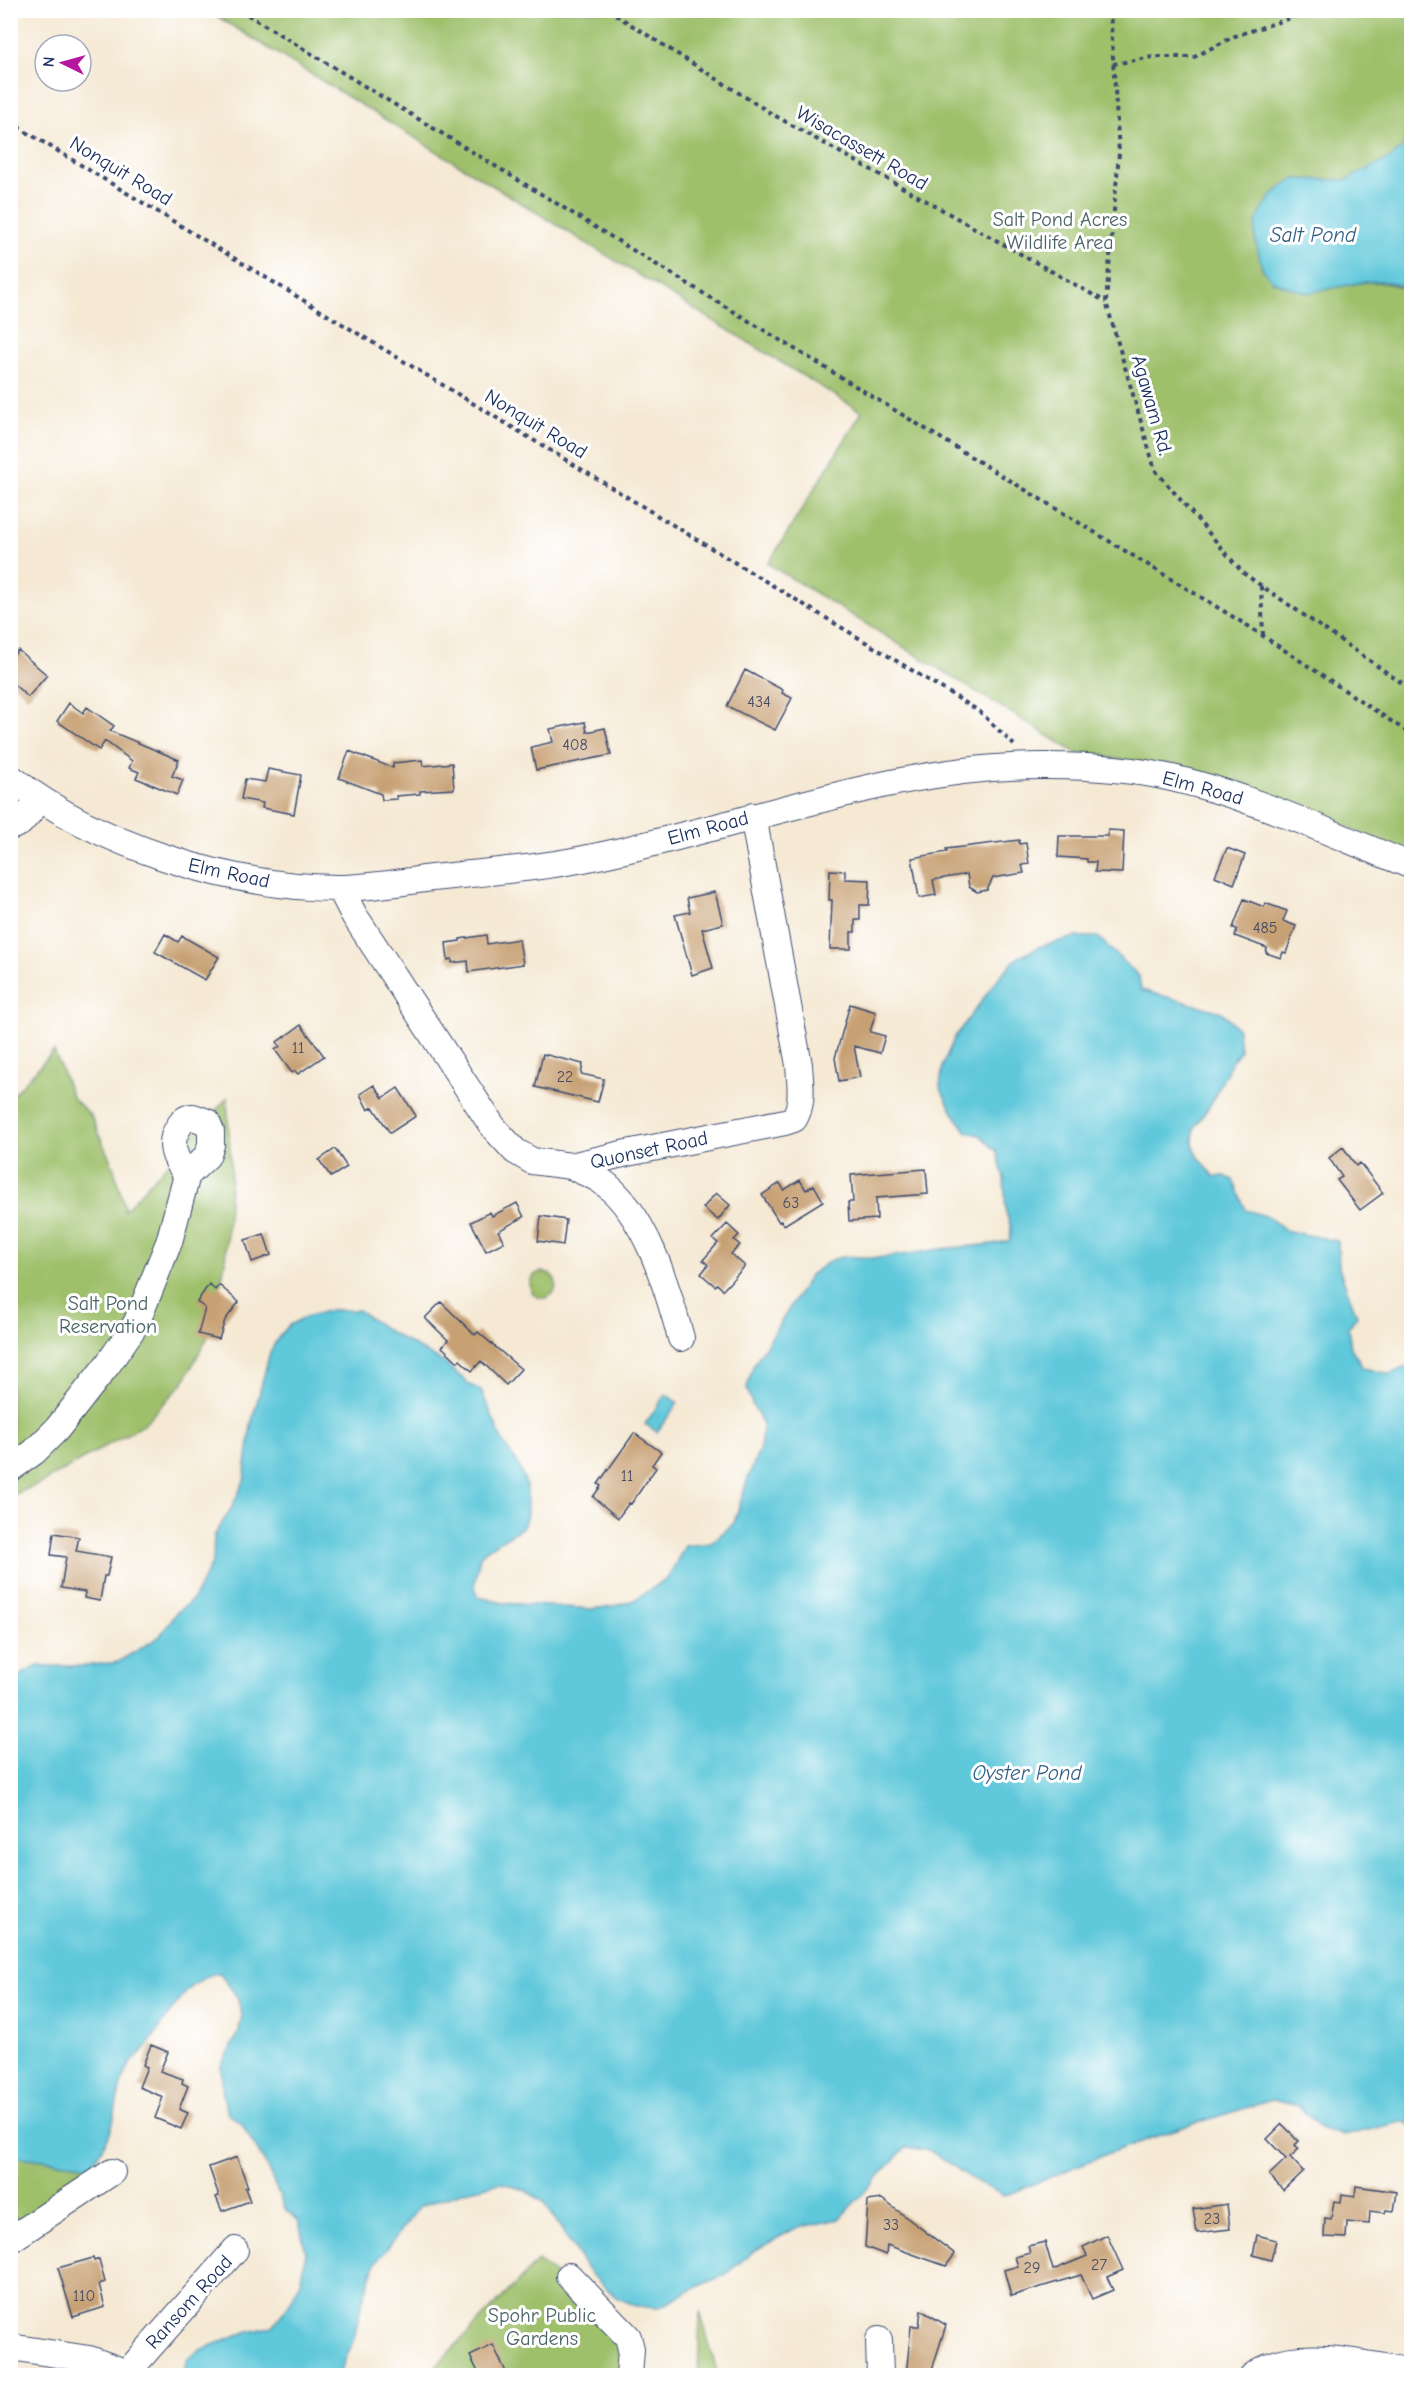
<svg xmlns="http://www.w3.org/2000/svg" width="1422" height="2386" font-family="'Comic Neue',sans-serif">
<rect width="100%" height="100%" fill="#fff"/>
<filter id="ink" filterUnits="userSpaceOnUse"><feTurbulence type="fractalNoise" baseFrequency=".0167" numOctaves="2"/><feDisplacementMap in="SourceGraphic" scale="12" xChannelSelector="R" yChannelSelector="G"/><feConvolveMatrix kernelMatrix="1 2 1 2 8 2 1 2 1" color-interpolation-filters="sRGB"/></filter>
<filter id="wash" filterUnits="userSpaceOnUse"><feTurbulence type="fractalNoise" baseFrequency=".008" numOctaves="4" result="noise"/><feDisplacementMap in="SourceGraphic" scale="24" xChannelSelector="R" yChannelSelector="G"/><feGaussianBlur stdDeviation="1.35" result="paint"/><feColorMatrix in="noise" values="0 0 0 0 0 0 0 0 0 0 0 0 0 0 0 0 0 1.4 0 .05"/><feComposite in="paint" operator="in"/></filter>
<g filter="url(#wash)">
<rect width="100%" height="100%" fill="#f5e9d4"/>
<path fill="#9ec06a" stroke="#5c7864" stroke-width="1.5" d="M208 11H1405L1411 26V139L1311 292C1347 284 1378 274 1411 292V855L1253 787 1166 766 1078 754 768 564 862 412Z
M54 1051 72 1097 91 1116 113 1166 124 1204V1211L227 1098 231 1173 225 1263 211 1331 183 1383 143 1425 43 1482 11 1496 10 1098Z
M530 1285a13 13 0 1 1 26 0a13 13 0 1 1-26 0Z
M10 2152 20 2157 91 2166 11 2232Z
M538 2261 606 2314 631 2376H426Z
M700 2311 718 2375H698Z"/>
<path fill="#5fc8da" stroke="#3d7c9c" stroke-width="1.5" d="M1411 139V292L1399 285 1381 281 1364 282 1307 293 1286 286 1272 281 1262 268 1255 238 1256 222 1263 209 1273 194 1293 179 1346 180 1391 158Z
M1075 937H1098L1139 976 1141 990 1222 1012 1238 1029 1240 1051 1232 1061 1212 1102 1194 1128 1193 1144 1198 1156 1214 1177 1225 1176 1233 1180 1246 1210 1269 1217 1284 1230 1338 1241 1339 1268 1357 1316 1348 1328 1351 1348 1363 1368 1390 1374 1411 1365V2125L1401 2122 1344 2136 1320 2128 1299 2106 1272 2100 1180 2128 1109 2153 1004 2196C991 2189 978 2183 966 2175 940 2158 939 2150 906 2147L839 2219 796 2228 754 2251 724 2275 687 2292 659 2308 636 2306 616 2297 589 2272 544 2202 525 2190 501 2183 465 2191 420 2206 375 2264 361 2306 354 2339 340 2372 335 2375H182L187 2360 198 2351 237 2335 273 2326 290 2303 300 2283 306 2253 299 2221 286 2210 264 2161 241 2123 228 2113 223 2096 221 2066 239 2031 242 2014 237 1997 220 1973C188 1975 165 2023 147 2046 143 2052 135 2057 131 2063 118 2083 117 2108 111 2130 107 2142 97 2155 91 2166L20 2157 11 2152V1680L38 1666H84L118 1662 159 1637 176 1613 193 1599 213 1561 214 1536 231 1509 244 1481 251 1425 270 1352 278 1338 289 1325 305 1317 331 1310H358L390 1332 443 1362 472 1386 481 1390 503 1442 520 1468 527 1487V1515L523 1527 487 1549 480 1557 474 1585 479 1597 503 1603 593 1609 618 1605 634 1600 667 1579 685 1546 711 1543 734 1523 748 1478 760 1448 763 1424 752 1404 747 1388 753 1366 811 1274C818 1270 830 1260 834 1259 848 1254 862 1258 876 1258 898 1256 919 1252 941 1249 964 1246 987 1247 1010 1240L1011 1228 1006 1212 1004 1178 997 1152 980 1135 967 1132 952 1111 940 1087 943 1064 955 1037 1000 976 1017 958 1041 946Z
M666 1394 678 1403 657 1432 645 1424Z"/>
<g id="blocks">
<path fill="#c7a073" d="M18 650 47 675 28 697 10 681V659Z
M745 670 783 690 782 693 792 698 775 730 727 706Z
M69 703 83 713 87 707 114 726 110 731 179 760 172 776 183 780 177 795 136 778 139 772 129 768 132 761 105 741 99 750 57 721Z
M585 722 587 732 605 728 611 755 536 770 531 747 553 742 550 729Z
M349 751 393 768V763L422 760 423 766 452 763 454 789 420 791V794L396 796 397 799 382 800 381 794 339 778Z
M268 769 301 775 294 814 262 808 263 803 241 799 245 779 265 782Z
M1108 830 1124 831 1122 873 1095 872 1096 862H1087V859L1058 857 1059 836H1108Z
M1019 840V844L1026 843 1029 864 1022 865 1024 873 993 878 987 890 977 892 969 887 967 874 933 880 936 895 919 898 912 858 947 852 946 849Z
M1227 848 1245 855 1234 884 1215 876Z
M830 870 845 871V879L870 880 869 905H860V920H855V932H851V949H830L832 900H829Z
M715 892 723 924 702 929 713 968 692 975 675 915 690 912 687 898Z
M1244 899 1264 907 1265 903 1287 911 1283 921 1296 926 1286 953 1283 952 1281 958 1266 953 1267 948 1235 936 1237 929 1233 928Z
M165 934 178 942 182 936 219 957 205 980 155 952Z
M486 935 487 944 519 939 523 964 469 972 468 961 452 963V959L448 960 446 943 460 941V939Z
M850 1004 876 1012 870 1032 885 1036 880 1053 854 1046 860 1077 839 1081 835 1058Z
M301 1025 324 1056 298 1074 295 1071 292 1073 275 1050 280 1046 277 1042Z
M543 1054 583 1064 581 1074 604 1079 598 1102 535 1087Z
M374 1085 383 1098 398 1088 416 1116 390 1133 373 1107 368 1110 360 1094Z
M1343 1147 1356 1166 1360 1163 1383 1193 1360 1210 1337 1180 1342 1177 1329 1158Z
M335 1149 347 1167 331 1177 319 1160Z
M926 1169 928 1194 876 1198 877 1219 849 1221 848 1202H853L851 1175Z
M800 1180 806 1190 814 1185 823 1201 784 1225 781 1221 779 1222 762 1195 780 1183 784 1190Z
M716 1193 730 1205 718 1220 703 1208Z
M517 1203 524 1217 498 1231 504 1242 486 1251 471 1222 490 1212 492 1216Z
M541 1216 566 1220 563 1245 538 1241Z
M727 1224 739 1235 734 1240 740 1245 731 1254 745 1266 723 1290 717 1284 715 1286 701 1274 708 1265 703 1260 718 1243 713 1239Z
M264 1234 271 1255 252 1262 245 1240Z
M209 1284 215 1290 219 1285 239 1302 225 1320 219 1339 198 1334 205 1308 197 1302Z
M441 1302 475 1335 478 1332 521 1369 506 1385 481 1361 472 1371 460 1360 458 1362 442 1347 448 1340 425 1318Z
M634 1433 661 1452 652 1465 656 1468 631 1504 629 1503 618 1518 593 1497 601 1486 598 1484Z
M54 1533 79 1537 76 1551 111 1557 107 1576H104L100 1601 84 1598 85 1592 61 1588 66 1557 51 1555Z
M151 2045 168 2052 160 2071 183 2079 182 2083 188 2086 179 2109 188 2113 181 2129 155 2118 163 2097 139 2087 147 2067 143 2065Z
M1282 2124 1299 2141 1295 2145 1299 2149 1290 2157 1303 2171 1283 2190 1269 2175 1286 2159 1267 2139Z
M237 2157 248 2187 245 2188 250 2201 222 2211 216 2197 219 2196 209 2167Z
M1356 2186 1397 2192 1394 2211 1386 2210 1385 2213 1370 2211 1369 2224 1347 2222 1346 2238 1324 2237 1325 2218 1331 2219 1334 2201 1341 2202 1342 2194 1355 2196Z
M882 2199 955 2254 946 2266 887 2245 886 2255 865 2247 868 2201Z
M1227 2204 1230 2229 1197 2233 1193 2209Z
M1107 2235 1123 2270 1107 2277 1113 2290 1092 2299 1081 2275 1011 2296 1004 2270 1018 2266 1015 2257 1030 2253 1028 2246 1045 2242 1053 2270 1087 2256 1083 2247Z
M1257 2235 1276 2240 1271 2260 1253 2255Z
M93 2258 94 2261 99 2259 105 2282 99 2284 105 2307 73 2317 58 2268Z
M921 2310 946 2325 930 2376H906L911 2326H919Z
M493 2345 508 2376H480L470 2356Z"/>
</g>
</g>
<g filter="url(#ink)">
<use href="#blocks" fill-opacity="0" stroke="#3c4b70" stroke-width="1.5"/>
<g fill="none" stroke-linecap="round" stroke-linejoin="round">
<defs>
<path id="minor" d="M10 777C97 845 228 887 338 888 369 888 401 882 432 878 473 874 514 870 555 864 608 856 660 841 712 828 823 799 932 765 1048 766 1089 766 1132 769 1172 778 1255 797 1333 835 1412 866
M10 827 20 823 41 799
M340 888 354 915 493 1127 515 1151 532 1161 571 1166 627 1153 785 1122 794 1119C804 1103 800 1083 799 1065L753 816
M571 1166C580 1171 592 1175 600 1180 646 1212 667 1287 681 1338
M10 1469 34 1452 57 1429 108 1364 136 1324 169 1242 187 1175 207 1156 211 1145V1131L207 1122 193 1117C185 1118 182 1121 178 1128 167 1145 176 1161 187 1175
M10 2240 112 2172
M569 2276 628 2337 631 2349 629 2376
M879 2340 880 2376
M10 2347 89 2359 127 2373 235 2250
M1253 2376C1258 2372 1264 2368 1269 2366 1310 2349 1369 2365 1412 2372"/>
</defs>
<use href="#minor" stroke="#3c4b70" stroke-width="28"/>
<path stroke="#3c4b70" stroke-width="4" stroke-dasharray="4.5 4.5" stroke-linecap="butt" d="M240 10 1248 626 1412 735
M608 10 772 114 1106 302
M1110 10 1119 153 1106 302 1155 470 1243 573 1412 690
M1113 64 1153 57H1194L1235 36 1300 15 1305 10
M10 122 979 711 1014 745
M1261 586 1263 635"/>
<use href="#minor" stroke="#fff" stroke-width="26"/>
</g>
</g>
<g text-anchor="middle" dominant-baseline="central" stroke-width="6" stroke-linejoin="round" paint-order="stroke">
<g font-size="16" fill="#464b63">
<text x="759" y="702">434</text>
<text x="575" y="745">408</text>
<text x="1265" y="928">485</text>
<text x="298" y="1048">11</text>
<text x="565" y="1077">22</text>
<text x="791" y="1203">63</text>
<text x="627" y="1476">11</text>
<text x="1212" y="2219">23</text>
<text x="891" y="2225">33</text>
<text x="1099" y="2265">27</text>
<text x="1032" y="2268">29</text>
<text x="84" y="2296">110</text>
</g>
<g font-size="20" fill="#1b2f5e" stroke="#fff">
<text transform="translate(862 148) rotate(30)">Wisacassett Road</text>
<text transform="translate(121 171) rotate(31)">Nonquit Road</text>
<text transform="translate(1152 405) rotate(74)">Agawam Rd.</text>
<text transform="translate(536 424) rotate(31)">Nonquit Road</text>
<text transform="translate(1203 788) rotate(15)">Elm Road</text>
<text transform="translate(708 828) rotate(-15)">Elm Road</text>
<text transform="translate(229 873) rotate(12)">Elm Road</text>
<text transform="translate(649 1150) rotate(-12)">Quonset Road</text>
<text transform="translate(189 2302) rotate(-48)">Ransom Road</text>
</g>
<g font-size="20" fill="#496262" stroke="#fff">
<text x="1060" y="219">Salt Pond Acres<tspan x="1060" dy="23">Wildlife Area</tspan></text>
<text x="108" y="1303">Salt Pond<tspan x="108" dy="23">Reservation</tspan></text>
<text x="542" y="2315">Spohr Public<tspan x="542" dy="23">Gardens</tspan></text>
</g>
<g font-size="21" font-style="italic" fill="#2f5d83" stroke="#fff">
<text x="1313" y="235">Salt Pond</text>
<text x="1027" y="1773">Oyster Pond</text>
</g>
</g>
<rect width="1422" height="2386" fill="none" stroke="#fff" stroke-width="36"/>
<g transform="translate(63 63) rotate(275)"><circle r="28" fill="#ffffff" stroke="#a4acbf" stroke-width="1.5"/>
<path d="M0-4.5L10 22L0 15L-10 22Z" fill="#b5179e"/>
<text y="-9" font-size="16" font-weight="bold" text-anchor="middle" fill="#1b2f5e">N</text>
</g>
</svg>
